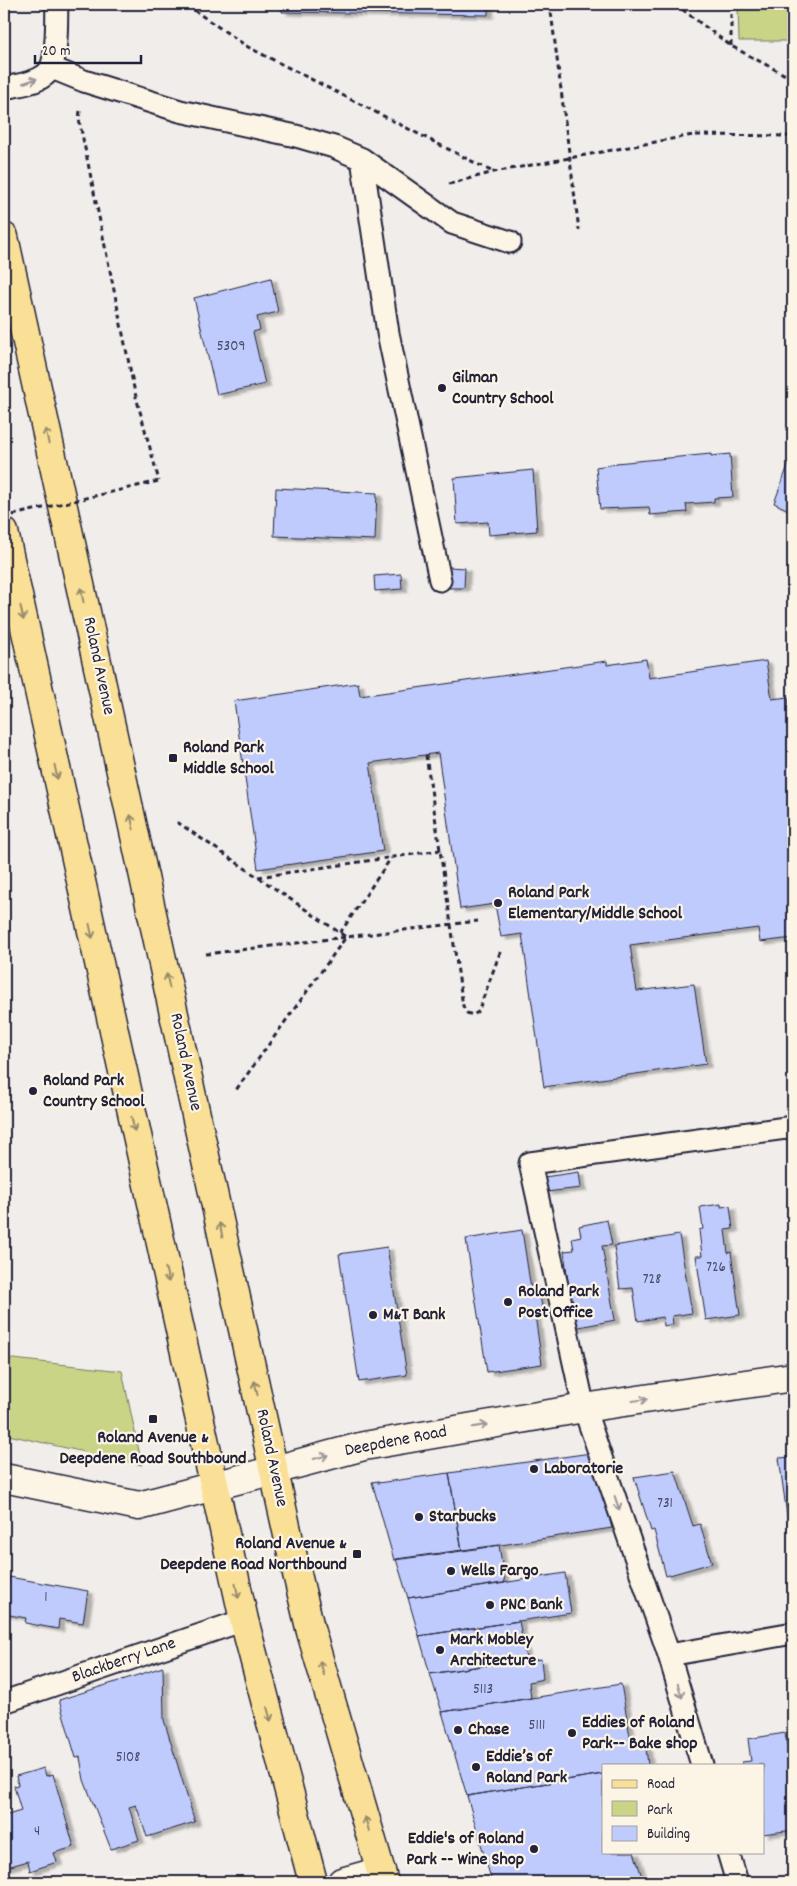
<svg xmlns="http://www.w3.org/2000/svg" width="797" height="1886" font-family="Dekko,sans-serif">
<defs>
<filter id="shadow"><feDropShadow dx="5.5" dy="3" stdDeviation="1" flood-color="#0004"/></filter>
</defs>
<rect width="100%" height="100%" fill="#f0edea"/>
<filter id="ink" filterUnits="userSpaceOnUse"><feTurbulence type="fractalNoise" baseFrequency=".02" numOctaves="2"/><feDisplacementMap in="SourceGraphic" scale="10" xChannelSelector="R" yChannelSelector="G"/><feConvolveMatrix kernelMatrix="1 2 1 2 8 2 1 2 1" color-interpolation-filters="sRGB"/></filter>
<g filter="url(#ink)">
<path fill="#c9d487" stroke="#767b61" d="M793 4V41H739L738 5Z
M4 1358 122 1371 142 1465 4 1434Z"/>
<path fill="#bfcbfc" stroke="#22223b" filter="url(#shadow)" d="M282 4H488V15L282 12Z
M271 278 278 312 257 317 260 330 253 332 265 384 217 395 194 298Z
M711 454V456L730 454 733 497 714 498V502L686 504 687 512 650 515 649 507 600 509 596 467 616 464V463Z
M792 455 793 456V512L774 503Z
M533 470 537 531 489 535 488 522 457 524 454 478Z
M276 488 377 493 375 540 274 536Z
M449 567 465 568 464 588H449Z
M401 574 402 589 375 591 374 576Z
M646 659 649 678 766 661 772 699 788 697 790 715H793V938L760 942 758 928 630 945 637 991 694 984 706 1064 544 1087 522 934 501 937 495 904 460 909 438 753 370 763 383 851 258 869 234 701 358 683 360 696 607 661V665Z
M579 1172 581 1188 546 1192 544 1177Z
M721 1204V1207L730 1206 733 1229 725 1230 728 1253 731 1252 740 1315 706 1320 696 1256H702L699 1230 703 1229 700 1207Z
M793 1211V1274L788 1246 792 1245 787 1212Z
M607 1220 612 1245 602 1246 615 1320 574 1328 564 1251 574 1250 572 1238 581 1236 579 1226Z
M522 1230 531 1289 539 1288 543 1314 535 1315 542 1364 487 1372 466 1239Z
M679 1235 692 1313 672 1316 673 1324 664 1326 663 1317 638 1321 633 1288 620 1289 614 1246Z
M387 1247 407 1375 359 1382 339 1254Z
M591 1453 612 1528 462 1551 449 1473Z
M793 1457V1530H789L779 1458Z
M675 1471 693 1526 700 1524 712 1563 666 1576 654 1530 651 1531 634 1477Z
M449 1473 462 1551 394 1560 372 1482 378 1481V1483Z
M499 1545 505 1583 408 1598 396 1559Z
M565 1573 571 1613 519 1621 419 1636 408 1598Z
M9 1577 88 1591 83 1623 59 1619 58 1629 25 1623 26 1618 4 1614Z
M519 1621 526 1659 430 1674 419 1636Z
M526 1659 527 1661 541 1659 543 1679 529 1682 531 1698 442 1712 430 1674Z
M163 1667 164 1720 195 1822 147 1837 136 1805 129 1807 139 1840 111 1849 84 1780 80 1757 76 1758 59 1700Z
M621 1684 631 1742 645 1740 648 1765H603V1774L467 1796 442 1712Z
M785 1733 789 1756H793V1830L763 1834V1765H742V1762L751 1761 748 1739Z
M44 1768 46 1776 53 1774 74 1847 54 1853 57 1862 30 1871 28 1861 4 1868V1816L21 1811 14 1786 18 1785 16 1776Z
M603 1774V1852H634L642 1877 608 1882H492L467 1796Z"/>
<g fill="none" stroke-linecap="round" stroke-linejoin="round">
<defs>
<path id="service" d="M52 68 84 81 180 111 296 136 334 147 362 159 452 223 510 242
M4 88C17 85 34 84 45 75 59 65 56 21 57 4
M362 159 388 333 440 580
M669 1655 793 1633
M4 1702 244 1620
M702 1765 669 1655 584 1408 530 1163 793 1127
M728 1852 737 1882"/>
<path id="minor" d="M4 1478 139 1506 364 1446 584 1408 793 1377
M342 1882 381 1871"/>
<path id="primary" d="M4 237 291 1549 311 1632 384 1882
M4 532 244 1620 313 1882"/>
</defs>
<use href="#service" stroke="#22223b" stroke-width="25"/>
<use href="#minor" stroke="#22223b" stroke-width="31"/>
<use href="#primary" stroke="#22223b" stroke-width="31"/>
<path stroke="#22223b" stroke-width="3" stroke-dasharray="5 4" stroke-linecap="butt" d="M188 4 189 7 248 47 493 172
M550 4 579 230
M675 4 731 46 793 79
M731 46V4
M80 111 79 119 135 393 159 481
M449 184 494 172 693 135 793 136
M426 755 463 1006 467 1013 473 1015 478 1012 501 950
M177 822 346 937 236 1090
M258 877 441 850
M340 933 391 858
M206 954 478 921"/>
<use href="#service" stroke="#fcf5e5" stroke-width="21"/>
<use href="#minor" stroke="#fcf5e5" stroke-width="28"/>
<use href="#primary" stroke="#f9e096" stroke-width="28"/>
<path stroke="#22223b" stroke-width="3" stroke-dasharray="5 4" stroke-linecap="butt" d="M4 517 159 481"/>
</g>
<defs><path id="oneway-shaft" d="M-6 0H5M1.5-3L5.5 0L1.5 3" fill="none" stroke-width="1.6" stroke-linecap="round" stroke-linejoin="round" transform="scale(1.25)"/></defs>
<g stroke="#9a9698">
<use href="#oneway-shaft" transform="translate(30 81) rotate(-18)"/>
<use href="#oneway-shaft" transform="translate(640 1400) rotate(-8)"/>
<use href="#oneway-shaft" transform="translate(480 1426) rotate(-10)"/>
<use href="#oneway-shaft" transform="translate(321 1457) rotate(-15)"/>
<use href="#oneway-shaft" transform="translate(617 1503) rotate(71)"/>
<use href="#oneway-shaft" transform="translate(680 1691) rotate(73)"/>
</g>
<g stroke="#988a6d">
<use href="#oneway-shaft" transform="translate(47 436) rotate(-102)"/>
<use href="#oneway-shaft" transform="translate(82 595) rotate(-102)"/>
<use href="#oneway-shaft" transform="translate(22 613) rotate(78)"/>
<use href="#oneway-shaft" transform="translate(56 772) rotate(78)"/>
<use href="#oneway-shaft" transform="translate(132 822) rotate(-102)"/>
<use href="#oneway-shaft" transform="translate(91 931) rotate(78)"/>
<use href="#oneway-shaft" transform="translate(168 981) rotate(-102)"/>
<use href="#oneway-shaft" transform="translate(133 1124) rotate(78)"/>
<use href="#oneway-shaft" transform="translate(221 1230) rotate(-102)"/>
<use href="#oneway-shaft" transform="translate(167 1275) rotate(77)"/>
<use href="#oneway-shaft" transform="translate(256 1388) rotate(-102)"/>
<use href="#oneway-shaft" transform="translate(237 1591) rotate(78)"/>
<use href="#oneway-shaft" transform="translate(322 1668) rotate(-106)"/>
<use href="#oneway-shaft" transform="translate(269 1714) rotate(75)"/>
<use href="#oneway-shaft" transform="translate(367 1824) rotate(-106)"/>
</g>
</g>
<g fill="#22223b" stroke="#fcf5e5" stroke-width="2">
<circle cx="442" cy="388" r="5"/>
<rect x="168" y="753" width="10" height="10" rx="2.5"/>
<circle cx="498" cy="903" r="5"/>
<circle cx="33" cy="1091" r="5"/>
<circle cx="508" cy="1302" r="5"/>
<circle cx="373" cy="1315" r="5"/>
<rect x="148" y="1414" width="10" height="10" rx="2.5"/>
<circle cx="534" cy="1469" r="5"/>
<circle cx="419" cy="1517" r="5"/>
<rect x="352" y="1549" width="10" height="10" rx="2.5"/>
<circle cx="451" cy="1571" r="5"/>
<circle cx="490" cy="1605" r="5"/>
<circle cx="440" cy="1650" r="5"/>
<circle cx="458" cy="1730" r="5"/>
<circle cx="572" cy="1733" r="5"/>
<circle cx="476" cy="1767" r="5"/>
<circle cx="534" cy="1849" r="5"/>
</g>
<g text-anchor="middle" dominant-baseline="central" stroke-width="4.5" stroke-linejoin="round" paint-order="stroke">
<g font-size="15" fill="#494c6b">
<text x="231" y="347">5309</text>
<text x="716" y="1268">726</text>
<text x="652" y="1280">728</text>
<text x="665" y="1504">731</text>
<text x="46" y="1598">1</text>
<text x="483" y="1690">5113</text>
<text x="537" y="1726">5111</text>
<text x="128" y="1758">5108</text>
<text x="37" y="1832">4</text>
</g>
<g font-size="18" font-weight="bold" fill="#22223b" stroke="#fcf5e5" text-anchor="start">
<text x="452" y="378">Gilman<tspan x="452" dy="21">Country School</tspan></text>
<text x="183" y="748">Roland Park<tspan x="183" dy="21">Middle School</tspan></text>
<text x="508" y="893">Roland Park<tspan x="508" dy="21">Elementary/Middle School</tspan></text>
<text x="43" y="1081">Roland Park<tspan x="43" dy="21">Country School</tspan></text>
<text x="518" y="1292">Roland Park<tspan x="518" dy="21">Post Office</tspan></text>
<text x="383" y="1315">M&amp;T Bank</text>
<text x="153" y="1438" text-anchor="middle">Roland Avenue &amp;<tspan x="153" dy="21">Deepdene Road Southbound</tspan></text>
<text x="544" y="1469">Laboratorie</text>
<text x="429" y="1517">Starbucks</text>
<text x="347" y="1544" text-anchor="end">Roland Avenue &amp;<tspan x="347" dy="21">Deepdene Road Northbound</tspan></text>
<text x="461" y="1571">Wells Fargo</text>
<text x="500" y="1605">PNC Bank</text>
<text x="450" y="1640">Mark Mobley<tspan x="450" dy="21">Architecture</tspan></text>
<text x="582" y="1723">Eddies of Roland<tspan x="582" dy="21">Park-- Bake shop</tspan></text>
<text x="468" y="1730">Chase</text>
<text x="486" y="1757">Eddie’s of<tspan x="486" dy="21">Roland Park</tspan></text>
<text x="524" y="1839" text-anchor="end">Eddie's of Roland<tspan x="524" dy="21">Park -- Wine Shop</tspan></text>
</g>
<g font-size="18" fill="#22223b" stroke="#fcf5e5">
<text transform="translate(98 666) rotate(78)">Roland Avenue</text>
<text transform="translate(185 1062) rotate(78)">Roland Avenue</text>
<text transform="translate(396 1442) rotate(-11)">Deepdene Road</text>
<text transform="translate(271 1458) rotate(78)">Roland Avenue</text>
<text transform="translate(124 1661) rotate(-19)">Blackberry Lane</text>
</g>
</g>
<rect width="797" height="1886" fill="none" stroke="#fcf5e5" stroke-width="20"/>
<rect x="10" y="10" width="777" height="1866" fill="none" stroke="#22223b" stroke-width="2" filter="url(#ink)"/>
<rect x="602" y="1764" width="162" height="90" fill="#fcf5e5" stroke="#a5a1a1"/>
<rect x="612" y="1780" width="25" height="8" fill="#f9e096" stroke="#a5a1a1"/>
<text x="647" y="1788" font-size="15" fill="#22223b">Road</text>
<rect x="612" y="1801" width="25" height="15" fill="#c9d487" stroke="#a5a1a1"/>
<text x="647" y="1814" font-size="15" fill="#22223b">Park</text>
<rect x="612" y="1826" width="25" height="15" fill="#bfcbfc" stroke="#a5a1a1"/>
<text x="647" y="1838" font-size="15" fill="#22223b">Building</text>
<path d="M35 55v8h106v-8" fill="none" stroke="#22223b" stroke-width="2.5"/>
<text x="42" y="55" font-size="15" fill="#22223b" stroke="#fcf5e5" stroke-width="4" paint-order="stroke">20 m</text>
</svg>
